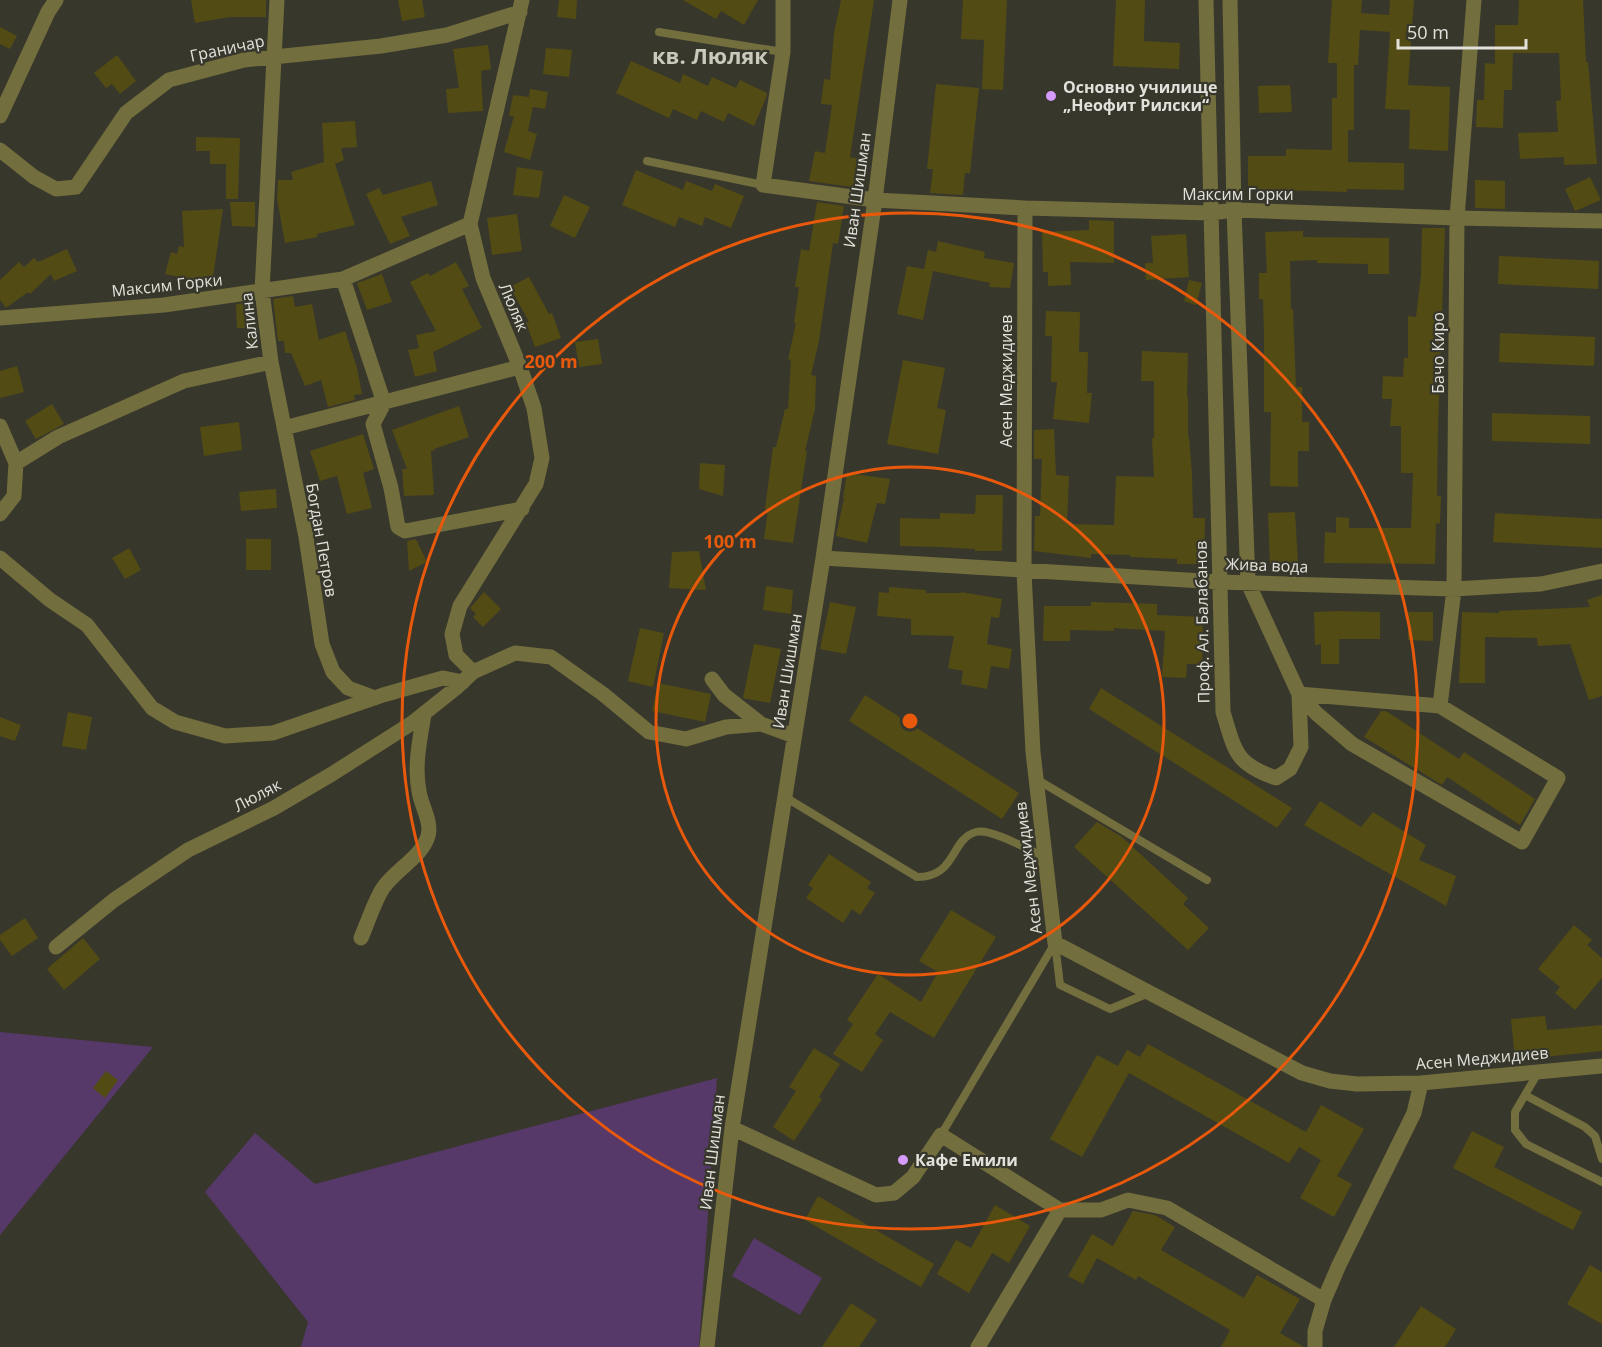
<svg xmlns="http://www.w3.org/2000/svg" width="1602" height="1347" font-family="'Open Sans',sans-serif">
<rect width="100%" height="100%" fill="#38372c"/>
<path fill="#563968" d="M0 1032 153 1047 0 1235Z
M717 1078 699 1347H301L308 1322 205 1192 255 1133 315 1184Z
M754 1238 822 1278 800 1315 732 1276Z"/>
<path fill="#524b14" d="M191 0H266V17H230L195 23Z
M398 0H422L425 17 402 21Z
M559 0H577L576 19 557 17Z
M683 0H758L744 25 721 11 716 19Z
M841 0H874L850 157 865 160 859 188 809 181 815 151 825 153 832 105 821 104 824 79 830 80 834 33Z
M963 0H1007L1003 90 982 89 984 40 961 39Z
M1116 0H1145L1144 41 1180 43 1179 69 1113 66Z
M1332 0H1362L1361 13 1389 15 1390 0H1414L1408 85 1450 87 1448 151 1409 149 1410 110 1385 109 1390 32 1360 30 1358 65H1354V130H1348V162L1404 163V190L1347 189V192L1248 189V156H1286V149L1332 150V98H1337V63H1328Z
M1519 0H1583L1586 62H1588L1597 164 1564 165V157L1520 159 1518 133 1558 132 1556 101 1561 100 1559 53H1513L1512 90H1504L1503 128 1476 127 1477 100H1484L1485 63 1495 64V25H1518Z
M0 27 17 36 10 49 0 44Z
M488 45 491 69 481 71 483 111 448 113 446 89 459 88 453 49Z
M546 48 572 50 569 77 543 74Z
M117 55 136 81 120 94 112 84 106 88 94 73Z
M631 61 680 83 683 74 708 86 712 77 736 88 740 80 767 93 766 98 754 126 728 113 724 122 701 111 697 120 673 109 669 118 616 93Z
M936 84 979 88 970 173H965L963 195 930 193 933 169H927Z
M1290 85 1292 112 1259 113 1258 86Z
M530 89 548 92 545 109 533 107 528 131 537 134 530 160 504 152 514 116H509L513 95 529 97Z
M355 121 357 147 341 148 344 160 335 164 355 225 317 234 318 237 285 243 277 199 278 180H293L291 172 324 162 322 123Z
M196 137 240 138 238 199H226V164H210V151H196Z
M517 167 543 171 539 198 513 195Z
M636 170 683 190 686 181 712 191 715 184 744 196 731 228 705 217 702 226 679 217 675 227 622 205Z
M1590 177 1601 200 1575 211 1565 189Z
M1475 180 1505 181V209L1475 208Z
M431 181 438 205 401 217 410 236 390 244 366 194 379 188 383 195Z
M564 195 590 207 575 238 550 226Z
M230 202H255V227L232 226Z
M817 202 844 206 838 244 833 243 819 341 811 375 816 376 815 409 805 451H807L793 543 764 539 768 510 765 509 773 447H776L785 409H788L791 360 788 359 796 323H794L799 287H795L801 249 809 251Z
M223 209 212 284 165 274 171 252 177 254 179 246 184 247 182 211Z
M517 214 522 251 492 255 487 218Z
M1089 220 1114 221V263L1070 262 1071 285 1048 286V272H1043L1042 232 1089 230Z
M1422 228H1445L1438 428 1437 496H1441L1440 524 1436 523 1435 564 1324 563 1325 532 1336 533V517L1349 518V528H1411L1413 473H1401V426H1390L1392 399H1382L1383 376 1403 377 1404 358H1408V316L1416 317 1421 275Z
M1303 231V237L1389 238V274H1368V264L1317 263V260L1290 261 1291 309H1293L1296 387H1302V422H1309V451H1298V487L1270 486 1271 412H1264V337L1263 299H1259V273H1267L1265 232Z
M1186 234 1189 277 1146 280 1145 263H1153L1151 236Z
M938 241 985 252 984 258 1014 263 1010 288 989 287 990 283 933 271 923 320 897 314 907 266 924 269 928 250 936 252Z
M67 249 77 271 54 281 51 274 30 294 28 292 6 308 0 300V280L19 262 24 267 34 258 38 262Z
M1499 256 1599 261 1598 289 1498 284Z
M456 262 469 286 462 289 482 328 433 352 437 371 415 377 408 350 419 348 416 335 436 331 410 282 428 273 430 276Z
M382 274 392 302 367 310 357 283Z
M529 277 549 314 552 313 561 338 535 347 526 323 529 322 510 287Z
M1189 280 1202 283 1196 305 1184 301Z
M293 296 295 307 312 304 319 340 345 331 357 368 362 394 354 395 355 400 328 407 321 380 305 386 291 353H285L284 341H278L273 299Z
M254 302 259 342 248 343 247 328H237L236 304Z
M1046 311 1080 312 1079 352H1088L1087 393H1092L1089 423 1053 419 1057 382H1051L1052 336H1045Z
M1500 333 1595 337 1594 366 1499 362Z
M598 339 602 364 579 367 575 342Z
M1142 351 1188 353 1187 397H1188V436H1189L1192 474 1193 518H1205L1204 564H1177V559L1130 557V555L1091 554V558L1034 551 1035 516H1040L1042 459H1034V430L1054 429 1056 475 1069 476 1067 524 1114 525 1116 476 1154 477 1152 438H1154V381H1141Z
M903 360 945 368 937 408 946 410 938 454 887 444Z
M17 366 24 392 0 398V371Z
M52 404 64 424 36 439 25 421Z
M459 406 469 437 434 449 435 450 431 451 434 495 404 496 402 469H407L392 430Z
M1492 413 1590 416V444L1492 441Z
M239 422 242 450 204 456 200 427Z
M363 434 374 469 363 473 372 508 347 514 337 476 320 481 310 451Z
M700 463 725 465 723 496 699 489Z
M847 473 890 479 885 504 877 503 867 543 836 536 844 498 843 497Z
M276 489 277 508 241 511 239 492Z
M976 495H1003L1002 551H975V549L939 547 900 546V518L940 519V513L975 514Z
M1295 512 1298 562 1270 564 1268 513Z
M1495 513 1602 519V548L1493 542Z
M246 539H271V570H246Z
M416 539 427 562 409 571 407 541Z
M129 548 141 570 125 579 112 558Z
M699 551 706 590 669 588 672 552Z
M766 586 793 590 791 614 763 610Z
M889 587 926 590V593H961V592L1002 599 999 618 991 617 987 644 1012 649 1009 669 991 666 987 689 961 684 963 671 948 668 954 636 911 635V619L877 616 879 592 889 593Z
M484 592 501 609 483 627 473 617 476 614 470 608Z
M1602 595V696L1589 700 1570 644 1538 646 1537 638 1485 637V683H1459L1462 612 1499 613V611L1590 607 1587 600Z
M830 602 856 607 846 654 820 649Z
M1091 602 1157 604V615L1203 617 1202 664H1187L1186 678 1162 677 1165 631 1114 628V631L1070 630V641H1043L1044 606H1091Z
M1338 611 1380 612V639H1339V664H1321V644L1315 645 1314 612Z
M1408 612H1433V641L1408 640Z
M640 628 664 633 653 687 628 681Z
M754 644 781 649 770 703 743 698Z
M658 683 711 694 705 722 652 711Z
M1101 688 1292 808 1277 828 1089 709Z
M865 695 1019 793 1002 819 849 721Z
M1381 711H1386L1459 759 1464 752 1535 799 1520 825 1447 777 1442 785 1364 737Z
M68 712 92 717 86 750 62 746Z
M0 717 21 725 15 741 0 736Z
M1320 801 1361 827 1373 812 1426 845 1419 860 1456 876 1446 906 1304 825Z
M1097 822 1122 837 1188 898 1183 904 1209 928 1188 950 1074 847Z
M829 854 871 882 867 888 875 893 860 915 852 909 843 923 806 898 813 888 808 885Z
M951 910 996 937 934 1038 890 1012 875 1034 883 1040 862 1072 833 1054 853 1024 847 1020 878 974 921 1002 938 972 919 961Z
M25 918 38 938 12 956 0 940V935Z
M1574 925 1592 940 1587 945 1602 958V978L1575 1010 1555 993 1560 987 1538 969Z
M83 938 100 959 64 990 47 969Z
M1545 1016 1547 1030 1602 1025V1051L1515 1060 1511 1019Z
M1148 1044 1306 1132 1321 1105 1364 1129 1337 1176 1352 1184 1334 1217 1300 1198 1321 1160 1299 1147 1289 1163 1129 1073 1082 1157 1050 1139 1097 1055 1118 1066 1127 1050 1140 1057Z
M814 1048 840 1064 819 1097 822 1099 794 1141 773 1127 796 1091 789 1087Z
M106 1071 118 1080 105 1098 93 1088Z
M1472 1131 1504 1147 1494 1167 1582 1212 1573 1230 1453 1168Z
M818 1196 934 1264 921 1287 805 1220Z
M995 1205 1030 1226 1009 1263 992 1253 969 1293 937 1274 956 1240 971 1248Z
M1133 1211 1155 1215 1175 1227 1161 1250 1244 1298 1257 1275 1300 1299 1280 1333 1304 1347H1221L1230 1330 1138 1276 1136 1280 1097 1258 1083 1284 1068 1276 1092 1234 1113 1246Z
M1590 1265 1602 1272V1324L1567 1304Z
M851 1303 877 1320 859 1347H822Z
M1421 1306 1456 1329 1445 1347H1394Z"/>
<g fill="none" stroke-linecap="round" stroke-linejoin="round">
<path stroke="#736e3d" stroke-width="8" d="M659 32 783 52
M647 161 763 185
M1036 779 1207 880
M785 797 917 877C957 877 950 839 976 832 991 828 1031 851 1045 857
M1055 943 1060 985 1110 1009 1149 993
M1539 1071 1515 1112V1130L1526 1144 1602 1182
M1525 1095 1585 1127 1595 1136 1602 1159
M941 1135 1055 943"/>
<path stroke="#736e3d" stroke-width="15" d="M783 0V52L763 185 875 200 1025 208 1211 213 1234 210 1457 218 1602 221
M1206 0 1223 712C1235 751 1235 764 1276 778L1290 769 1301 747 1299 694 1248 583 1234 210 1230 0
M0 116 48 12 56 0
M0 150 34 177 56 189 76 187 126 113 169 80 244 60 381 46 447 35 520 12
M1025 208 1024 572 1033 752 1055 943 1302 1073 1330 1081 1357 1084 1421 1083 1602 1066
M343 279 384 403 373 424 391 488 398 527 405 531 522 509
M0 318 164 305 343 279 470 224
M271 362 306 537 322 644 333 672 348 688 375 698
M0 426 16 463 14 496 0 514
M284 428 520 367
M16 463 58 437 184 381 271 362 262 291 277 0
M0 558 50 600 87 625 152 708 175 722 225 736 273 733 383 695 443 678 463 682
M823 558 1219 582 1454 589 1541 584 1602 571
M473 672 456 655 452 634 460 606 536 484 542 458 534 408 520 367 483 278 470 224 522 0
M712 679 724 695 761 724
M1299 694 1440 706 1558 778 1522 842 1352 744 1316 713Z
M1440 706 1454 589 1457 218 1474 0
M361 938C368 922 374 902 383 888 395 870 422 857 428 836 432 821 421 806 419 791 414 766 420 739 424 714
M56 947 114 900 188 850 274 808 332 774 412 723 456 688 473 672 515 653 551 657 603 694 649 732 686 739 726 727 761 724 794 736
M732 1128 876 1195 894 1193 913 1177 941 1135 1060 1210H1101L1128 1200 1167 1208 1324 1300
M707 1347 732 1128 823 558 875 200 900 0
M978 1347 1060 1210
M1315 1347V1331L1324 1300 1339 1265 1414 1113 1421 1083"/>
</g>
<g fill="none" stroke="#e8590c" stroke-width="3">
<circle cx="910" cy="721" r="254"/>
<circle cx="910" cy="721" r="508"/>
</g>
<g fill="#d59bfb" stroke="#38372c" stroke-width="2">
<circle cx="1051" cy="96" r="6"/>
<circle cx="903" cy="1160" r="6"/>
</g>
<g text-anchor="middle" dominant-baseline="central" stroke-width="4.5" stroke-linejoin="round" paint-order="stroke">
<g font-size="16" fill="#e2e1db" stroke="#38372c">
<text transform="translate(227 48) rotate(-12)">Граничар</text>
<text transform="translate(857 190) rotate(-82)">Иван Шишман</text>
<text x="1238" y="194">Максим Горки</text>
<text transform="translate(167 285) rotate(-6)">Максим Горки</text>
<text transform="translate(514 307) rotate(67)">Люляк</text>
<text transform="translate(249 321) rotate(-96)">Калина</text>
<text transform="translate(1438 353) rotate(-90)">Бачо Киро</text>
<text transform="translate(1006 381) rotate(-90)">Асен Меджидиев</text>
<text transform="translate(322 540) rotate(80)">Богдан Петров</text>
<text transform="translate(1267 565) rotate(2)">Жива вода</text>
<text transform="translate(1202 622) rotate(-91)">Проф. Ал. Балабанов</text>
<text transform="translate(787 671) rotate(-81)">Иван Шишман</text>
<text transform="translate(257 795) rotate(-28)">Люляк</text>
<text transform="translate(1028 868) rotate(-97)">Асен Меджидиев</text>
<text transform="translate(1482 1058) rotate(-5)">Асен Меджидиев</text>
<text transform="translate(712 1152) rotate(-83)">Иван Шишман</text>
</g>
<g font-size="16" font-weight="bold" fill="#e2e1db" stroke="#38372c" text-anchor="start">
<text x="1063" y="87">Основно училище<tspan x="1063" dy="18">„Неофит Рилски“</tspan></text>
<text x="915" y="1160">Кафе Емили</text>
</g>
<g font-size="22" font-weight="bold" fill="#cac9bc" stroke="#38372c">
<text x="710" y="55">кв. Люляк</text>
</g>
</g>
<circle cx="910" cy="721" r="9" fill="#e8590c" stroke="#38372c" stroke-width="3"/>
<g font-size="18" text-anchor="middle" font-weight="bold" fill="#e8590c" stroke="#38372c" stroke-width="4.5" stroke-linejoin="round" paint-order="stroke">
<text x="551" y="368">200 m</text>
<text x="730" y="548">100 m</text>
</g>
<path d="M1398 39v9h128v-9" fill="none" stroke="#e2e1db" stroke-width="3"/>
<text x="1407" y="39" font-size="18" fill="#e2e1db" stroke="#38372c" stroke-width="4.5" paint-order="stroke">50 m</text>
</svg>
